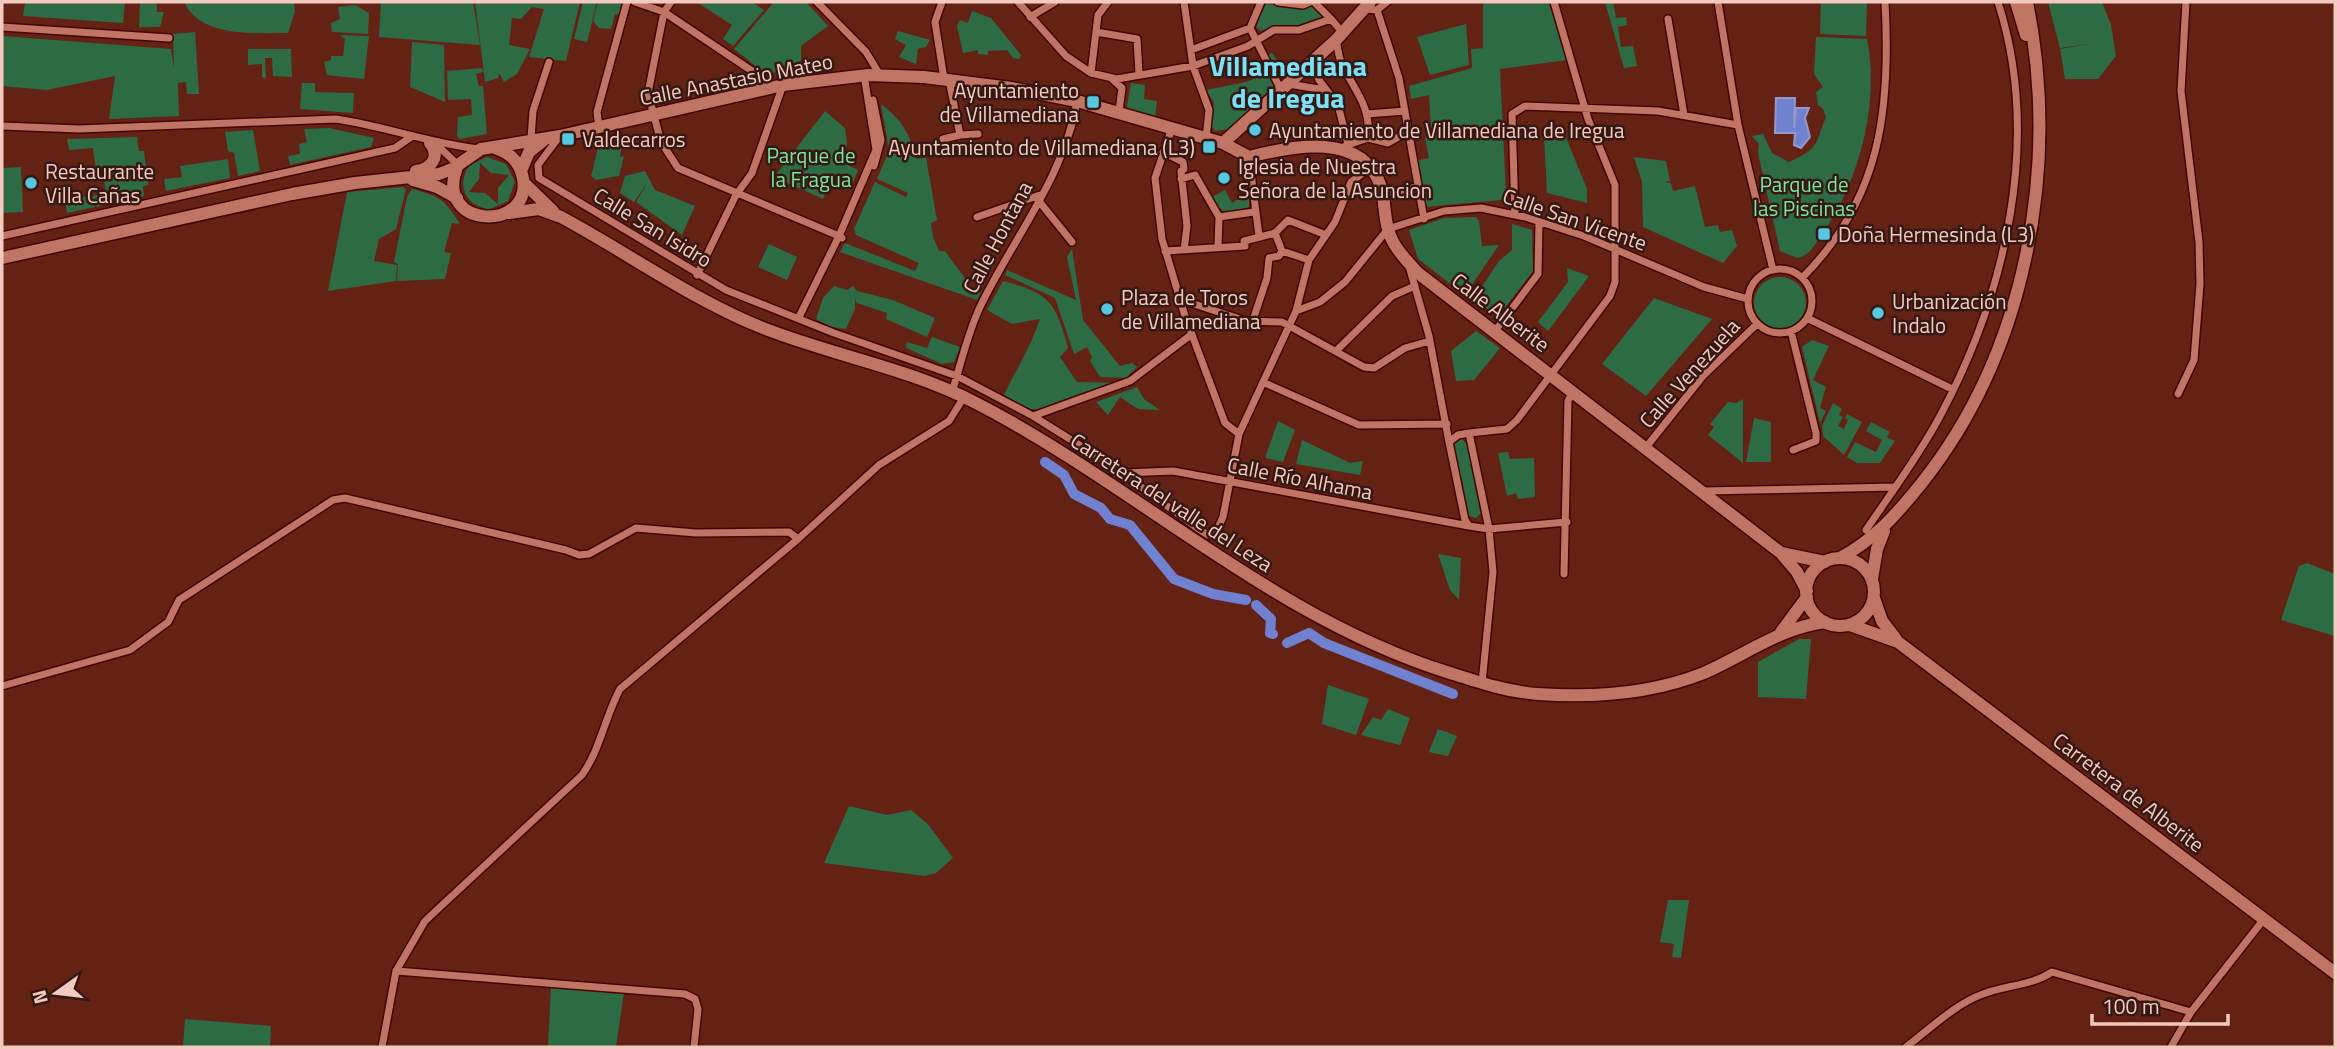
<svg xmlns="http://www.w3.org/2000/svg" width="2337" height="1049" font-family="'Titillium Web',sans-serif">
<rect width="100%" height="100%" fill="#642215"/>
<path fill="#2c6b43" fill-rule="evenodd" d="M25 2H125L123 23 23 16Z
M140 2H157V12H164L160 27H139Z
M184 2H294L295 11 288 33C254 33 201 38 184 2Z
M381 2H473L480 45 379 37Z
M475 2H580L566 61 529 57 544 9 532 7 521 19 512 18 509 45 530 49 517 74 504 82 499 73 498 78 485 82Z
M583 2H597L587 42 574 39Z
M598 2 625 4 622 15 615 14 611 29 599 28 593 21Z
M752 2 764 10 733 46 723 39 732 25 698 3Z
M774 2H806L828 26 801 46V67L766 74 734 49Z
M1483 2H1549L1568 60 1500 69 1506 194 1501 200 1425 207 1415 161 1429 158 1425 138 1434 137 1435 128 1431 129 1429 95 1411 99 1409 86 1472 68 1471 49 1486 48H1483Z
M1605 2H1613L1616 18 1626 17 1627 25 1618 27 1621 47 1633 46 1637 66 1624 68Z
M1821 2H1867L1866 36 1820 34Z
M2048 2H2102L2111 25 2116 56 2098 79H2065L2060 49 2088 44 2060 48Z
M1268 4 1295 9 1312 4 1325 18 1298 26H1274L1261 31 1256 27 1260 8Z
M355 5 369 13 368 34 332 32 331 23 340 19 338 7Z
M972 11 991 18 1021 55 1019 59 1013 58 1007 50 988 51V55L978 54V50L963 53 957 26 960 20 968 23Z
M1466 24 1469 65 1430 75 1417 37Z
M898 31 930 40 926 47 918 49 916 64 899 57 906 45 895 39Z
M195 32 199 94H187L186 82 178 83 179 116 109 119 115 76 47 90 2 86V36L171 49 174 68 173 34Z
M340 35 369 36 364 79 327 75 324 62 331 60V56H343L345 39Z
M1816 37 1867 39C1880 103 1859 184 1820 237 1814 246 1809 256 1797 258L1780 251 1758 153 1759 144 1752 136 1763 134 1772 153 1789 162C1819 148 1814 147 1826 117L1823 109 1818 105 1816 92 1823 87 1814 74Z
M412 42 444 45 445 102 410 87Z
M248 49H291L292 77 273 76 272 58H265L266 78 262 77V64L248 65Z
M1272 53 1287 73 1229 129 1215 131 1211 126 1214 103 1206 90 1246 82 1268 73 1262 58Z
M482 68 483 72 476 74 479 86H483L487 134 460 139 457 136 458 117 472 115 471 99 448 100 447 71Z
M302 83H315V92L354 93 353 113 300 109Z
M1131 83 1145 85 1144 99 1157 101 1155 118 1126 111Z
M881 104C902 120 910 134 917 159L926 157 937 220 931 223 933 237 939 251H945L967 281 966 284 981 292 977 300 840 252 845 243 915 271 919 263 856 235 854 229 875 182 906 197 908 193 877 179 889 150Z
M825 111 845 128 847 144 840 161 858 170 853 182 834 174 823 199 774 177Z
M329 128 374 138 371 147 290 165 288 156 300 154 299 144 307 142 304 129Z
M253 130 260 171 238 176 234 153 228 151 225 132Z
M1544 134 1565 135 1587 189V203L1547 193Z
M137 137 139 151H144L148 182V185L143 186 144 196 67 213 65 200 106 194 102 169 96 170 93 148 69 150 67 139Z
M622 142 620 157 624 156 619 176 596 180 591 176 598 148Z
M487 157 506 164 515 182 508 201 490 209C466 207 455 184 470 165ZM480 163 491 173 509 175 498 188V204L485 193 469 192 479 179Z
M1634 157 1666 161 1670 181 1664 182 1671 183 1673 191 1695 186 1705 227 1718 225 1720 232 1732 230 1737 246 1723 263 1643 227 1642 182Z
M228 159 230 178 166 191 164 179 182 177 180 166Z
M21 167 23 212 2 213V168Z
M645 171 655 190 695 206 682 235 636 202 648 182 634 202 620 193 625 176Z
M403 187 406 189 396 229 379 239 374 261 397 265 396 281 328 291 347 192Z
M412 189C440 196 444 199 460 224L452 223 444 252 451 253 445 279 397 281 398 264 394 262 407 197Z
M1225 190 1232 203 1246 194 1249 195V207C1231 216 1222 214 1210 198Z
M1476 217 1479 221 1482 246 1499 245 1469 289 1465 287 1461 292 1418 259 1409 230 1444 218Z
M1512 224 1532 230 1533 271 1498 317 1474 299 1499 261 1512 250Z
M769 244 797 257 787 280 758 267Z
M1072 249 1083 320 1120 366 1132 363 1137 367 1126 378 1100 377 1090 361 1092 357 1087 347 1074 354 1055 298 1005 275 1007 270 1076 300 1067 257Z
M1567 268 1589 276 1548 331 1538 322 1568 282Z
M1754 303a26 26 0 1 1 52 0a26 26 0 1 1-52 0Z
M1003 281C1050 293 1056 303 1068 348L1060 357 1077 382 1121 383 1043 410 1030 409 1004 395C1017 368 1030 348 1040 319L1012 324 987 310Z
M834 286 847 290 853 286 857 291 893 300 935 318 927 337 886 319 887 313 857 303 855 299V309L846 329 831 327 816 319 823 298Z
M1654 298 1712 319 1646 396 1602 364Z
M1476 331 1500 348 1474 380 1456 381 1451 351Z
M932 337 960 347 954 362 942 364 906 348 907 342 927 348Z
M1812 340 1829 346 1813 380 1826 387 1820 408 1826 411 1820 423 1802 347Z
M1137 387 1144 399 1160 410 1138 409 1120 397 1108 415 1096 402Z
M1743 399V463L1708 435 1714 427 1710 424 1728 402 1736 403Z
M1833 403 1842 409 1839 415 1843 417 1838 426 1844 429 1848 420 1845 418 1847 414 1862 422 1844 455 1823 436 1822 426Z
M1754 418 1771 422V462H1746Z
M1278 421 1295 430 1283 462 1265 458Z
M1871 422 1890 432 1887 437 1895 441 1880 463H1857L1847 457 1855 442 1876 452 1882 440 1866 431Z
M1462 439 1470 448 1482 512 1476 518 1466 515 1452 445Z
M1302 440 1350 463 1363 461 1360 475 1296 464Z
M1508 452 1510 459 1534 458 1535 497 1518 499 1516 493 1507 496 1498 453Z
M1438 554 1461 558 1459 600 1450 590Z
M2307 563 2335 574V636L2281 620 2299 566Z
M1799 639H1811L1806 699 1758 697V662Z
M1328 685 1369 699 1356 735 1322 724Z
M1388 709 1410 718 1400 745 1361 735 1373 717 1381 720Z
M1438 729 1457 736 1448 756 1429 752Z
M849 806 887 815 911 810 928 824 953 858 936 873 925 876 824 863Z
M1668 900H1689L1681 958 1672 957 1674 944 1660 942Z
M551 988 624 992 616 1047H548Z
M185 1019 271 1026 270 1047H183Z"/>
<path fill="#7081cf" stroke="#9797ca" stroke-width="2" d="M1776 98H1795L1794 128 1796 108H1809L1805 118 1810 137 1801 148 1794 145 1795 133H1775Z"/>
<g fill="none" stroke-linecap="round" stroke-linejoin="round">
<path stroke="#7081cf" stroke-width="10" d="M1045 462 1064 475 1074 494 1101 508 1110 519 1130 525 1174 579 1213 594 1246 600
M1256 605 1271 619 1270 633 1273 634
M1287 643 1309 633 1324 643 1453 694"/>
<defs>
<path id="street" d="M635 2 664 12 758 75 765 90
M671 2 664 12 648 93 661 142 678 168 839 236 876 150 864 75
M817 2 866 52 880 75
M942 2 935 22 944 79
M1018 2 1066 56 1091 73 1117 79 1193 66 1248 46 1274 30H1299L1331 19 1343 33
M1184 2 1193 66 1209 110 1206 138
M1261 2 1250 28 1280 88
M1278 2 1303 5 1310 2
M1314 2 1331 19
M1718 2 1738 125 1773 270
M1367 9 1377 10 1399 78 1424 219
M1377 10 1387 2
M1030 17 1055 2
M1668 19 1684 115
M2 27 169 38
M1096 32 1137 39 1139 74
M1336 40C1338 49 1339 60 1343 67 1356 92 1371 107 1368 138
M1191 50 1250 28
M1312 60 1319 80 1338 105 1348 144
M1091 73 1098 15 1108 2
M1112 79 1122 88 1119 111
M1288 84 1325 90
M873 100 881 140 874 166
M1367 114 1405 111
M2 126 79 129 336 119C384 126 429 143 478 149
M599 127 597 112 627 2
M1172 128 1155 178 1162 239 1185 316 1225 423 1239 434
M960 135 978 134
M559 137 538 165 539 178 726 290 834 333 957 376 1033 416 1124 473 1173 471 1469 526
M531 138 533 111 549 62
M943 139 960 135 949 80
M436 144 458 165
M1345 146 1368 138 1388 143 1407 132
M1163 152 1183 162 1184 169 1181 171 1187 226 1184 250
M1249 157 1259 236
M1181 179 1195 175 1219 217
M1383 194 1417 187
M1038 200 1072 242
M1515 215 1512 114 1525 106 1658 111 1738 125
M977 217 1040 195
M1275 233 1288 220 1326 235
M1275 233 1282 251
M2 236 395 148 411 137
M1218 246 1219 217 1254 212
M1165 251 1245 246 1244 241 1275 233
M1282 251 1309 260
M1409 266 1429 336 1449 442
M1748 301a32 32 0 1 1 64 0a32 32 0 1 1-64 0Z
M697 275 736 195 752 173 783 85
M1802 278C1881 199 1891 109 1885 2
M1182 300 1246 321 1282 322 1364 367 1374 368 1405 348 1430 341
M1296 311 1320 302 1345 282 1388 229 1444 211 1481 208 1525 217 1584 236 1704 287 1748 299
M799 317 839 236 842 238
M1807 318 1952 389
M1253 320 1267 278 1269 258 1279 256 1282 251
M1495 331 1538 274 1539 222
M1791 331 1816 433V441L1793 450
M1336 351 1392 296 1415 286
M1265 383 1359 425 1447 424
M952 392C961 364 968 331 981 305 1013 239 1065 175 1077 101
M2178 394 2194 360 2200 284 2199 242 2181 91 2186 2
M1033 416 1130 381 1192 334
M1469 433 1507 429 1517 420 1610 296 1615 282V185L1588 119 1554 2
M1647 446 1703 376 1757 324
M1121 472 1197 528 1208 535 1216 532 1223 517 1239 434 1296 311 1309 260 1335 222 1351 182 1370 168
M1703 491 1895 487
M1866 530C1891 493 1918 457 1939 418 2006 294 2042 139 1998 2
M1564 574 1568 401 1573 391
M1482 683 1493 572 1489 529 1469 433 1458 435 1449 442 1465 520 1469 526 1489 529 1567 522
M2 686 130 650 168 622 179 600 333 500 345 498 566 550 579 555 589 554 636 528 696 533 789 532 798 539
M396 971 685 994 695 999 698 1009 694 1047
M382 1047 396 971 425 921 582 775C600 750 605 717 620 689L798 539 879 465 949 421 964 397
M1906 1047C1930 1029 1955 1004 1983 994 2006 985 2031 986 2052 972L2191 1012 2264 919
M2171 1047 2191 1012"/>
<path id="secondary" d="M2016 2 2026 35
M1223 143 1336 40 1370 2
M495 148C508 152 518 160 522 174 538 233 430 231 458 165L481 149 560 136 783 85 868 75 924 77 1011 88 1077 101 1223 143 1249 157C1292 146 1363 131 1381 187 1385 201 1384 215 1388 229 1392 246 1406 260 1418 273L1781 553 1797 572 1807 591
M416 171C431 169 441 157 430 143
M521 171 529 152 545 139
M413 180 437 187 457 198
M524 183 553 211
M509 213 539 209 561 217C628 253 688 297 758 326 829 355 907 367 976 403 1137 486 1274 619 1450 673 1478 682 1508 692 1538 694 1594 698 1651 694 1704 673 1745 655 1780 628 1825 622
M2 258 292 194 355 183 439 174 457 167
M1781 553 1825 562
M1840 558C1875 539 1896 515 1921 484 2027 351 2060 166 2027 2
M1806 592a34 34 0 1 1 68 0a34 34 0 1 1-68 0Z
M1872 579 1877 549 1884 531
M1874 598 1882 621 1896 639
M1850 625 1898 642 2335 973
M1781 632 1807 597"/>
</defs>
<use href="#street" stroke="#460400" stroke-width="10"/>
<use href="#secondary" stroke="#460400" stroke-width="15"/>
<use href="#street" stroke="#bf7464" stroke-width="7"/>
<use href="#secondary" stroke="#bf7464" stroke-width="12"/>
</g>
<g fill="#56c9e1" stroke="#361812" stroke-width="2.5">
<rect x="1086" y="95" width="14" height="14" rx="3.5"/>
<circle cx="1255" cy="130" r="7"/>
<rect x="561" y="132" width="14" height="14" rx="3.5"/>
<rect x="1202" y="140" width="14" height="14" rx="3.5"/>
<circle cx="1224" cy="178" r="7"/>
<circle cx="31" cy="183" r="7"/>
<rect x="1817" y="227" width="14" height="14" rx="3.5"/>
<circle cx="1107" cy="309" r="7"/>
<circle cx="1878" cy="313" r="7"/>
</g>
<g text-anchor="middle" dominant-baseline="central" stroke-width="5" stroke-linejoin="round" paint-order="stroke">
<g font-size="21" fill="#f3cac0" stroke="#361812">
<text transform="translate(736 79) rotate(-11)">Calle Anastasio Mateo</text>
<text transform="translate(1575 219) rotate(19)">Calle San Vicente</text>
<text transform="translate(653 227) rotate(31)">Calle San Isidro</text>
<text transform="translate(997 237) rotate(-62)">Calle Hontana</text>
<text transform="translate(1501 312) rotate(37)">Calle Alberite</text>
<text transform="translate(1689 373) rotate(-48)">Calle Venezuela</text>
<text transform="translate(1300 478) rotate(11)">Calle Río Alhama</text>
<text transform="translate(1172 502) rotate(33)">Carretera del valle del Leza</text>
<text transform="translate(2129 792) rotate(37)">Carretera de Alberite</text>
</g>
<g font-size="21" fill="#f3cac0" stroke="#361812" text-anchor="start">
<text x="1079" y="90" text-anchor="end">Ayuntamiento<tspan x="1079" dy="24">de Villamediana</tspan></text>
<text x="1269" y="130">Ayuntamiento de Villamediana de Iregua</text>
<text x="582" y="139">Valdecarros</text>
<text x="1195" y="147" text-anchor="end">Ayuntamiento de Villamediana (L3)</text>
<text x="1238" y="166">Iglesia de Nuestra<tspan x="1238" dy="24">Señora de la Asuncion</tspan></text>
<text x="45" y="171">Restaurante<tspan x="45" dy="24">Villa Cañas</tspan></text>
<text x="1838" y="234">Doña Hermesinda (L3)</text>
<text x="1121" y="297">Plaza de Toros<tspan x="1121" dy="24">de Villamediana</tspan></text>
<text x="1892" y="301">Urbanización<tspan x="1892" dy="24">Indalo</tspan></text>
</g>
<g font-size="21" fill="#76e89d" stroke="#361812">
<text x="811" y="155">Parque de<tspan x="811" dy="24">la Fragua</tspan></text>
<text x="1804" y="184">Parque de<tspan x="1804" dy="24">las Piscinas</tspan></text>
</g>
<g font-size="28" font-weight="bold" fill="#7be1f7" stroke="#361812">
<text x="1288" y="65">Villamediana<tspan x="1288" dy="32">de Iregua</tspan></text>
</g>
</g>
<rect width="2337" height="1049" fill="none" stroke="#f3cac0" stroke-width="7"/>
<g transform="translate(56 993) rotate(256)" stroke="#361812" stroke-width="5" paint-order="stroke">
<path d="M0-5L12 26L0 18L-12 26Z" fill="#f3cac0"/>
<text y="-10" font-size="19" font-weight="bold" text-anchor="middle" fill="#f3cac0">N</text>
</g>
<path d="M2092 1014v10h136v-10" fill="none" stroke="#f3cac0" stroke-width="3.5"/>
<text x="2102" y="1014" font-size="21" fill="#f3cac0" stroke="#361812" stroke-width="5" paint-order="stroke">100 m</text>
</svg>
